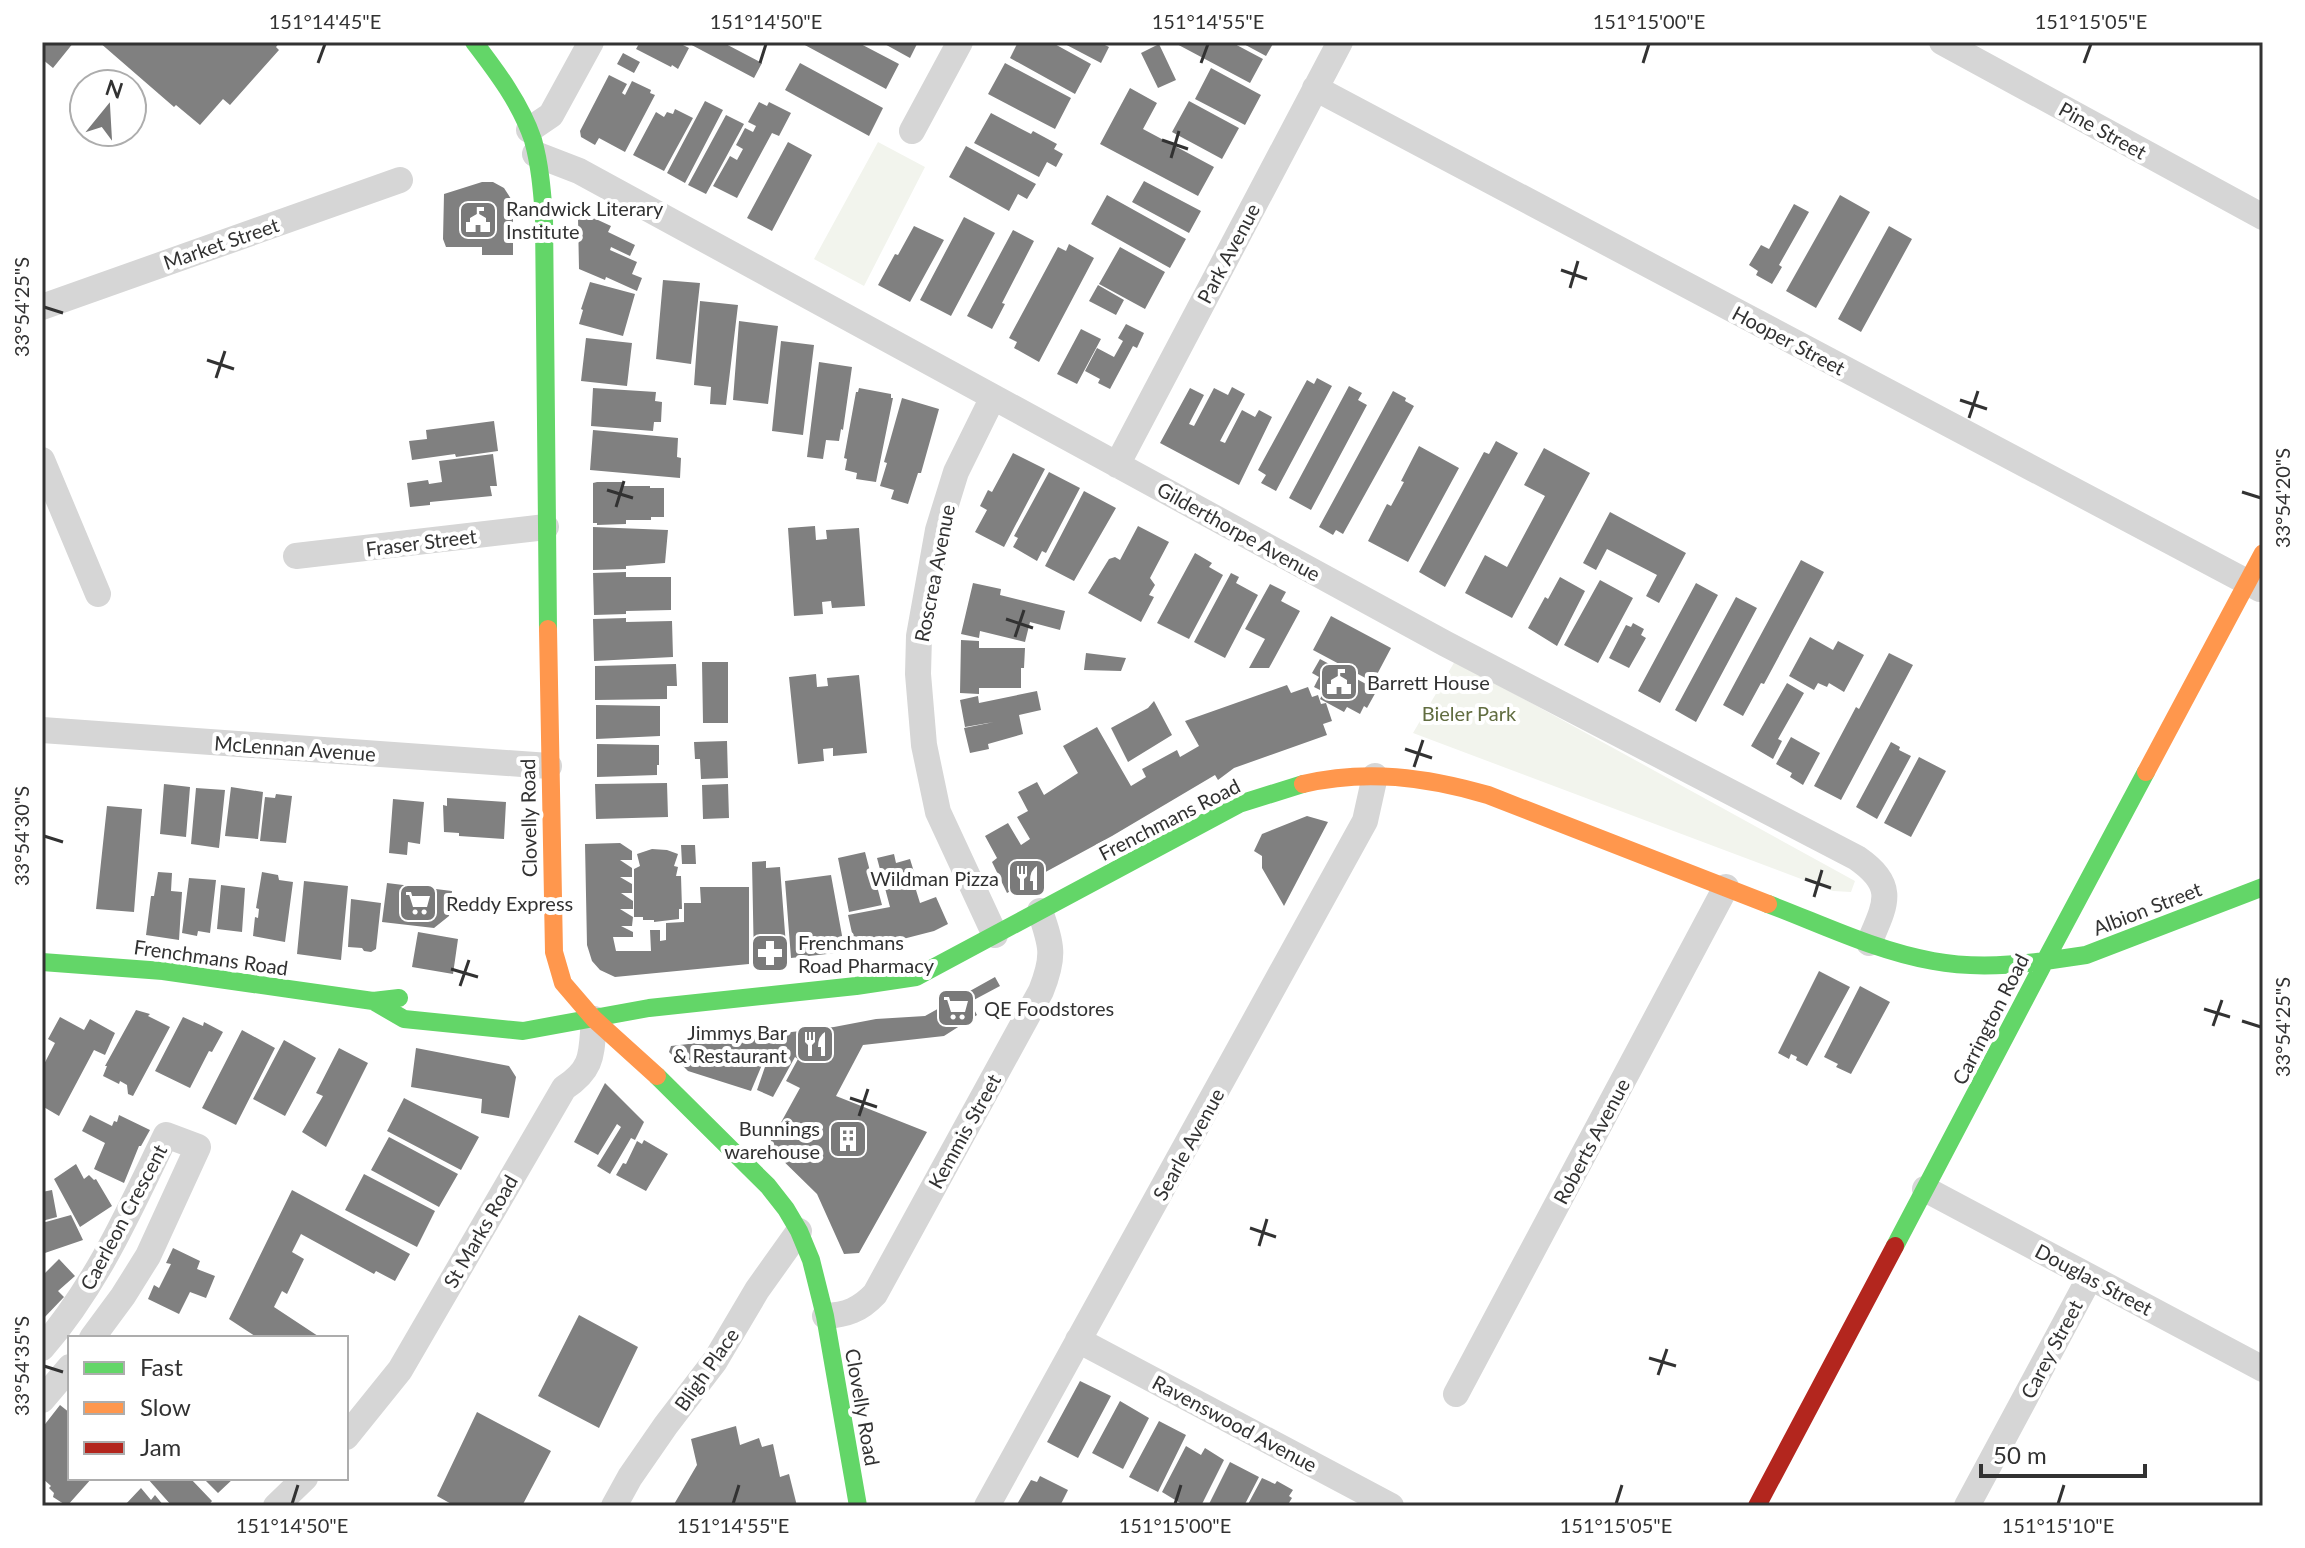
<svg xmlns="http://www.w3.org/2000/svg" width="2305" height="1548" font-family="Lato,sans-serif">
<rect width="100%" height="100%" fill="#fff"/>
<path fill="#f2f4ed" d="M878 142 925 167 864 286 814 259Z
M1455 661 1855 881 1851 892 1833 891 1413 733Z"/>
<path fill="#808080" d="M42 42H74L53 68 42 59Z
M99 42H280L276 47 279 50 230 105 223 99 200 125 176 105 174 107Z
M640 42H677L689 48 678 69 672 65 671 67 636 49Z
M686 42H722L762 63 754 78Z
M804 42H857L899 64 886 89 803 44Z
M881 42H918L910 58Z
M1018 42H1051L1091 64 1075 94 1010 58Z
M1061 42H1099L1109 47 1101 63Z
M1173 42H1231L1263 59 1250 83Z
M1240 42H1274L1266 56Z
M1159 44 1176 80 1158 88 1141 53Z
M623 53 640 62 634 73 617 64Z
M800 63 883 108 869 136 785 90Z
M1005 63 1071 98 1055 129 988 94Z
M1211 68 1261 95 1245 125 1195 99Z
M609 75 627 84 622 93 625 95 632 81 651 90 650 93 655 95 625 152 599 138 595 145 581 137 580 131Z
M1130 88 1157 103 1143 129 1214 167 1198 196 1100 144Z
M705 101 723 110 685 183 667 173Z
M1189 101 1239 128 1222 159 1172 132Z
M759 102 767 106 769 102 791 113 779 136 772 133 737 198 713 186 730 156 737 160 743 149 736 145 745 128 753 132 756 126 748 122Z
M675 109 693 118 664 171 633 155 656 112 664 117 667 112 673 114Z
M991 113 1031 134 1033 131 1057 144 1054 149 1063 154 1056 167 1047 162 1039 177 974 143Z
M726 115 744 124 706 194 688 185Z
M788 142 812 155 772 231 747 218Z
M966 146 1036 184 1027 199 1018 194 1009 211 949 177Z
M1144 181 1201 211 1189 233 1132 202Z
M482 182H493L504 188 513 202V255H482V247H446L443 239 444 194Z
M1107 195 1186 239 1170 268 1091 224Z
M1840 195 1870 212 1816 308 1786 291Z
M1794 204 1809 212 1779 265 1782 267 1772 284 1756 275 1758 271 1749 265 1761 245 1769 249Z
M585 214 611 226 608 232 635 245 630 256 611 247 610 250 637 262 632 274 642 278 637 291 606 277 605 280 579 269 578 218Z
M964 217 995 233 951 316 920 300Z
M914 226 944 240 910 302 878 285 895 254 898 255Z
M1889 226 1912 239 1861 332 1838 319Z
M1013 230 1034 241 1002 303 1005 304 992 329 967 316Z
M1069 244 1094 258 1039 362 1014 348 1017 342 1009 338 1058 247 1066 251Z
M1120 247 1165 272 1145 309 1099 284Z
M663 280 700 283 691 364 656 359Z
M590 282 635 294 623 336 579 324 583 310 581 309Z
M1098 285 1124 300 1116 315 1089 301Z
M700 301 738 305 726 405 710 404 711 387 694 385Z
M739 321 778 326 768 404 733 400Z
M1126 324 1144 333 1137 348 1133 346 1110 389 1098 383 1100 379 1085 371 1097 348 1114 357 1123 341 1118 338Z
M1081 329 1101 339 1077 384 1057 374Z
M586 338 632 343 627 386 581 381Z
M781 341 814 345 803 435 772 431Z
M819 362 852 367 843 430 841 429 839 441 826 440 823 459 807 457Z
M1317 378 1332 386 1276 491 1261 483 1266 475 1258 470 1307 380 1314 384Z
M1349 386 1362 393 1358 400 1367 405 1311 510 1289 498Z
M1232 387 1245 394 1220 441 1225 443 1242 410 1255 417 1259 410 1272 417 1239 485 1160 443 1190 388 1204 395 1189 424 1194 426 1214 388 1228 395Z
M593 388 656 392 655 401 662 402 661 422H654L653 431 591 426Z
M859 388 891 394V398H893L876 482 856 479 857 473 845 470 847 459 844 458 856 392H858Z
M1393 391 1406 398 1405 401 1414 406 1343 534 1336 530 1333 535 1319 527Z
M902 398 939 409 921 473H918L908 504 891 499 894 490 880 486 887 463 884 462Z
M494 421 498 451 456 457 455 454 412 460 409 441 427 439 426 430Z
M593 430 678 438 677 457 681 458 680 478 590 470Z
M1496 441 1518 453 1445 587 1419 572 1484 452 1489 454Z
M1419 446 1459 468 1408 562 1368 541 1387 504 1391 506 1404 482 1401 481Z
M1544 448 1590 473 1512 618 1465 593 1485 555 1507 567 1545 496 1524 485Z
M1013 453 1045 469 1004 547 975 532 987 510 980 506 988 490 992 492Z
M493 454 497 486H490L492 496 430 502V505L410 507 407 483 428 480 429 484 442 482 439 461Z
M1049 472 1080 488 1046 553 1042 551 1037 561 1013 547 1018 538 1014 536Z
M597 482H623V486H650V488H664V517H651V520H626V524L597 525V523H593V483Z
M1084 491 1116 508 1074 581 1045 566Z
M1610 512 1686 553 1659 603 1646 596 1657 575 1607 549 1596 570 1583 563Z
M815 526 816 540 827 539 826 530 859 528 865 606 832 608 831 601 822 602 823 614 794 616 788 528Z
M1138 526 1169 542 1150 578 1155 585 1149 595 1154 597 1141 622 1088 593 1109 559 1115 557 1120 560Z
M593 527 668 530 665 563 626 566V569L593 570Z
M1195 553 1212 563 1209 567 1223 575 1189 639 1157 623Z
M1801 560 1824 572 1764 684 1761 683 1743 716 1723 705Z
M626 572V577H671V610L626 611V614L594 615 593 573Z
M1231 573 1239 577 1236 583 1258 595 1225 658 1194 642Z
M1560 577 1585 591 1557 646 1528 628 1545 597 1548 599Z
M1600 580 1633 598 1598 663 1564 645Z
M973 583 1001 589 1000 595 1065 611 1060 630 1030 622 1025 642 980 631 979 638 961 634Z
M1696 583 1718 595 1660 703 1638 691Z
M1270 584 1286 592 1281 601 1300 611 1269 668H1249L1265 639 1245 629Z
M1736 597 1757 608 1696 722 1675 710Z
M1331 616 1391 648 1373 682 1313 650Z
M626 618V622L672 621 673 657 594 661 593 619Z
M1633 623 1644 629 1641 635 1646 638 1629 668 1609 658 1626 625 1631 627Z
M1810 637 1833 650 1838 641 1864 655 1844 692 1829 683 1827 687 1818 683 1814 690 1789 676Z
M961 640 979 641V648H1025L1024 668H1021V688H979V694L960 693Z
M1086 653 1126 658 1121 671 1084 670Z
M1889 653 1913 665 1841 800 1814 786 1856 707 1859 709Z
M1320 659 1377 690 1367 708 1364 706 1360 714 1347 707 1344 712 1320 699 1324 692 1314 687 1319 677 1312 673Z
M702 662H728V723H703Z
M676 664 677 686H667V699L595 700V666Z
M816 674 817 687 828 686 827 678 859 675 867 753 833 756V748L823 749 824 761 798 764 789 677Z
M1787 683 1804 693 1778 739 1782 741 1773 759 1751 746Z
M1287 685 1291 693 1308 687 1312 697 1318 695 1321 704 1326 703 1332 721 1323 724 1327 735 1234 768 1218 780 1215 775 1112 836 1007 893 992 862 997 858 985 836 1008 823 1021 845 1030 839 1017 817 1028 811 1018 792 1037 782 1044 795 1078 773 1063 746 1097 727 1131 786 1146 777 1142 769 1177 750 1180 757 1199 746 1185 721Z
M1037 691 1041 710 1019 715 1023 734 988 744 989 749 970 753 964 728 994 722 965 727 960 700 978 696 979 703Z
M1154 701 1172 735 1128 762 1111 728 1148 708Z
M596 705 660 706V736L596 739Z
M1791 737 1820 753 1803 785 1790 777 1792 773 1776 764Z
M727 741 728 778 701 779 700 759H695L694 742Z
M1891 742 1900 747 1899 750 1911 756 1877 819 1856 807Z
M597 744 659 745V765H657V775L597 777Z
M1919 757 1946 771 1911 837 1884 823Z
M667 783 668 817 596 819 595 784Z
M164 784 190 787 186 837 160 834Z
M728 784 729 818 703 819 702 785Z
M231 787 263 792 258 839 225 836Z
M196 788 225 790 219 848 191 844Z
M276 794 292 796 286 843 260 841 265 797 275 798Z
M447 798 506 802 504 839 459 836V833L444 832 443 805 447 806Z
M393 799 424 802 420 844 408 842 407 855 389 853Z
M107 806 142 809 134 912 96 909Z
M1307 816 1328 822 1284 906 1262 868V856L1254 851 1262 834Z
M620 843 632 851V860H620L632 868V877H620L632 884V893H621L633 901V909H620L633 917 632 926H621L633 932V937H613L616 951H651L650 930H660V941L666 940V923L684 922V903H701L700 887H749V964L615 977 600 970 592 961 587 945 585 844Z
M681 845H695L696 864H682Z
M652 849 667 850 678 854 674 866 678 867 676 876H681L682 909H679V919L654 922V920H643V917H634V869L640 866 637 854Z
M865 852 871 875H874L882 905 849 912 838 858Z
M894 854 896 863 910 859 919 888 916 890 920 903 936 897 948 924 934 931 899 940 900 945 856 951 848 915 890 907 877 858Z
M766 861V868L780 867 787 959 754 963 752 862Z
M158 872 172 873 171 891 182 892 179 940 146 935 151 896H154Z
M262 872 278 875 279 880 293 882 285 942 253 936 255 917 258 918 259 909 256 908Z
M831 875 845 952 791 958 785 881Z
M189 878 216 880 210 933 198 931 197 936 182 933Z
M304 881 348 886 341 960 297 954Z
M387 883 452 891 449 916 434 928 382 922Z
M221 885 245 888 242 932 217 929Z
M351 899 381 903 376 949 371 952 364 951 362 948 348 947Z
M418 932 458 939 453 974 412 967Z
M1819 971 1850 987 1807 1066 1796 1060 1797 1057 1791 1054 1789 1059 1778 1053Z
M995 977 1000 986 970 1002 977 1015 944 1036 863 1045 836 1096 927 1132 859 1253 844 1254 817 1194 768 1146 800 1088 786 1081 798 1059 795 1057 773 1097 757 1090 767 1061 764 1060 751 1091 688 1071 669 1052 671 1046 834 1027 876 1019 925 1016Z
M1860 986 1890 1002 1851 1074 1836 1067 1838 1064 1824 1057Z
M136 1010 150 1014 148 1016 170 1027 133 1096 128 1094 127 1085 120 1081 119 1084 103 1076 107 1066H105Z
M60 1017 84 1030 90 1019 115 1033 105 1055 94 1050 59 1116 42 1106V1068L55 1043 48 1039Z
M183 1017 203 1026 204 1022 223 1032 212 1052 209 1051 190 1088 155 1071Z
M242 1030 275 1048 236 1125 202 1108Z
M284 1040 316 1058 285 1116 253 1099Z
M339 1048 368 1063 326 1147 302 1132 323 1096 316 1093Z
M416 1048 509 1066 516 1077 509 1118 481 1113 482 1099 411 1087Z
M605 1083 644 1122 635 1140 631 1138 610 1174 597 1166 621 1127 617 1124 598 1155 574 1142Z
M404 1098 479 1137 461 1170 387 1131Z
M90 1115 112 1126 114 1121 117 1122 119 1115 150 1130 141 1146H139L124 1183 94 1169 105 1143 82 1131Z
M389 1137 458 1174 439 1207 371 1170Z
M644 1140 668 1154 646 1191 616 1175 623 1163 626 1164 637 1141 642 1144Z
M76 1164 84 1179 89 1175 94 1180 96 1179 112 1206 80 1227 54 1179Z
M364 1174 435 1211 417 1247 345 1210Z
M52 1190 57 1217 42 1221V1192Z
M292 1190 410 1254 395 1281 376 1271 374 1274 301 1234 292 1252 304 1259 287 1294 282 1291 274 1307 321 1338H258L229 1319Z
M71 1215 83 1240 42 1254V1223Z
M173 1248 200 1261 197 1269 215 1276 206 1298 190 1292 179 1314 148 1299 154 1285 159 1288 171 1264 166 1263Z
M59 1259 75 1276 58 1291 64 1297 42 1320V1276Z
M579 1315 638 1347 599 1428 538 1396Z
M1080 1381 1111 1396 1078 1458 1047 1442Z
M1120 1401 1149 1418 1123 1469 1092 1453Z
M60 1405 70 1413V1478H92L67 1506 53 1497 54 1493 49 1488 51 1486 42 1478V1471L45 1468 42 1465V1428Z
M477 1412 551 1451 522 1506H455L437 1496Z
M1159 1421 1186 1435 1158 1492 1129 1477Z
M736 1426 740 1445 759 1438 762 1447 773 1444 780 1477 789 1474 797 1506H673L697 1465 691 1439Z
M1186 1446 1201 1455 1205 1448 1224 1460 1201 1506H1185L1162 1492Z
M1230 1462 1259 1477 1244 1506H1208Z
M1040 1476 1068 1490 1060 1506H1016L1031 1480 1037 1482Z
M147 1478H190L212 1501 208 1506H172Z
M203 1478H234L218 1493Z
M1262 1478 1275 1484 1277 1481 1293 1490 1289 1496 1292 1498 1287 1506H1247Z
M141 1488 151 1500 155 1495 164 1506H124Z"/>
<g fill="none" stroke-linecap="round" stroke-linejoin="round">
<path stroke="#d6d6d6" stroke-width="26" d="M1942 42 2263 217
M1315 88 2260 589
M529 130 551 115 591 42
M912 131 960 42
M535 154 579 171 1446 644 1857 858C1897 886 1886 903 1869 943
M42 307 400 180
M993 397 956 472 938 530 919 636 918 674 924 745 938 812 995 935
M42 460 98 594
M1117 465 1340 42
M296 556 546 527
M42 730 549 766
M1925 1189 2263 1369
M825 1316C846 1315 860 1310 875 1294L1041 991C1055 956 1052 946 1040 911
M1078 1340 1391 1506
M42 1348C97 1285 130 1209 166 1135L198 1147 148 1256 123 1296 92 1338
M1456 1394 1726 887
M42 1400 70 1367
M346 1437 400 1370 564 1088C595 1068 591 1052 594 1019
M276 1506 305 1478
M614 1506 630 1477 666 1425 715 1361 757 1290 799 1231
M987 1506 1365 821 1375 776
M1967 1506 2090 1277"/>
<path stroke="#63d668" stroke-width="18" d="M474 42C497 72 521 104 533 140 540 165 542 191 544 216L548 629
M1768 904C1821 924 1876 951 1933 961 1970 968 2008 966 2045 961L2146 772
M42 962 163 971 373 1001 399 998
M373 1001 404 1019 523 1031 649 1008 856 986 916 977 1239 804 1303 784
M657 1076 768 1186 786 1209 799 1231 811 1260 825 1316 858 1506
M1895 1246 2045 961 2086 955 2263 887"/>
<path stroke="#ff974d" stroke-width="18" d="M548 629 554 952 563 983 594 1019 657 1076
M2146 772 2263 553
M1303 784C1366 769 1426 777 1488 795L1768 904"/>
<path stroke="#b3261e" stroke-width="18" d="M1757 1506 1895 1246"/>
</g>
<path fill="none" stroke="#323232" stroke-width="3" d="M318 63 325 44M760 63 766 44M1201 63 1208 44M1643 63 1649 44M2084 63 2091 44M1162 140 1188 149M1171 158 1179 131M1561 270 1587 279M1570 288 1578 261M44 307 63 313M207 360 234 369M216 378 225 351M1960 400 1987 409M1969 418 1978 391M607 490 633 498M2242 492 2261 498M616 507 624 481M1006 619 1033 628M1015 637 1024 610M1405 749 1432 758M1414 767 1423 740M44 836 63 842M1805 879 1831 888M1814 897 1822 870M451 969 478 977M460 986 469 960M2204 1009 2230 1017M2242 1021 2261 1027M2213 1026 2222 1000M850 1098 877 1107M859 1116 868 1089M1250 1228 1276 1237M1259 1246 1267 1219M1649 1358 1676 1366M44 1366 63 1372M1658 1375 1667 1349M292 1504 298 1485M733 1504 739 1485M1175 1504 1181 1485M1616 1504 1622 1485M2058 1504 2064 1485"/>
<defs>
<symbol id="civic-square" viewBox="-11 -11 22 22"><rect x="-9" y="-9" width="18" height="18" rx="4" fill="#7a7a7a" stroke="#fff"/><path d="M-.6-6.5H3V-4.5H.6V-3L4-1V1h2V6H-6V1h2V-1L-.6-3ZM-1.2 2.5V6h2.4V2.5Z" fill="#fff"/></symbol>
<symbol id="restaurant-square" viewBox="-11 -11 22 22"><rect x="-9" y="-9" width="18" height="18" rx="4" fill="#7a7a7a" stroke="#fff"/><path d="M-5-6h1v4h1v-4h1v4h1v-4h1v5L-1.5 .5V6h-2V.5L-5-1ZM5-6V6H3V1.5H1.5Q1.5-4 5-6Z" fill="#fff"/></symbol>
<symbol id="supermarket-square" viewBox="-11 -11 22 22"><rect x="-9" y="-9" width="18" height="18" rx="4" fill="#7a7a7a" stroke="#fff"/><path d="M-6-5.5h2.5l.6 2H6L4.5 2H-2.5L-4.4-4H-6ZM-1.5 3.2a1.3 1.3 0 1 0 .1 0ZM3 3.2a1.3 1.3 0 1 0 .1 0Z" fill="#fff"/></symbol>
<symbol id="pharmacy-square" viewBox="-11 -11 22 22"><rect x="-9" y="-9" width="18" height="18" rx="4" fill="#7a7a7a" stroke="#fff"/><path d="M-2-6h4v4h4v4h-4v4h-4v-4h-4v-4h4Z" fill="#fff"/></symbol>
<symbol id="building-square" viewBox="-11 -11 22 22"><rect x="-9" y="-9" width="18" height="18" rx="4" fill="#7a7a7a" stroke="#fff"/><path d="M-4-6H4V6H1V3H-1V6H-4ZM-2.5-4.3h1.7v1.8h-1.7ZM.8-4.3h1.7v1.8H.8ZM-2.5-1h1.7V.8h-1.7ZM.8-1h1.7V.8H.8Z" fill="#fff"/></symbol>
</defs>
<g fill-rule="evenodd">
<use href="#civic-square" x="456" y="198" width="44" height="44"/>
<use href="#civic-square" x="1317" y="660" width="44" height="44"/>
<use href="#restaurant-square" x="1005" y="856" width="44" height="44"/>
<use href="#supermarket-square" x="396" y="881" width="44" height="44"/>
<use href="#pharmacy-square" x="748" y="931" width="44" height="44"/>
<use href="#supermarket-square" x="934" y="986" width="44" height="44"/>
<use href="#restaurant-square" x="793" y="1022" width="44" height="44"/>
<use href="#building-square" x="826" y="1117" width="44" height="44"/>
</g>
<g text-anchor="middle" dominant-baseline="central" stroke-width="8" stroke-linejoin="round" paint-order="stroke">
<g font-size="20" fill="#323232" stroke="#fff">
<text transform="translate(2103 130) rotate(29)">Pine Street</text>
<text transform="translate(221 243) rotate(-19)">Market Street</text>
<text transform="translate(1228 253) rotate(-62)">Park Avenue</text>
<text transform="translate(1789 340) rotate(28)">Hooper Street</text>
<text transform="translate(1239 531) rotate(29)">Gilderthorpe Avenue</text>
<text transform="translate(421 542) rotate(-7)">Fraser Street</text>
<text transform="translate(934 573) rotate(-79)">Roscrea Avenue</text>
<text transform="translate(295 748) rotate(4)">McLennan Avenue</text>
<text transform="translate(528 818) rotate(-91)">Clovelly Road</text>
<text transform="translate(1169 819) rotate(-27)">Frenchmans Road</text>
<text transform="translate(2147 908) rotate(-21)">Albion Street</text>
<text transform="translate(211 957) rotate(8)">Frenchmans Road</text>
<text transform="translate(1990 1019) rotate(-63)">Carrington Road</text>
<text transform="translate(964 1131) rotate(-61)">Kemmis Street</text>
<text transform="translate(1591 1141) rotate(-62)">Roberts Avenue</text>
<text transform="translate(1188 1144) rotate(-61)">Searle Avenue</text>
<text transform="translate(123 1217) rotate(-62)">Caerleon Crescent</text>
<text transform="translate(480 1231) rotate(-60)">St Marks Road</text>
<text transform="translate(2094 1279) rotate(28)">Douglas Street</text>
<text transform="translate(2051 1349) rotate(-62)">Carey Street</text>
<text transform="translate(706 1369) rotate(-55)">Bligh Place</text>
<text transform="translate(863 1407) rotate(80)">Clovelly Road</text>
<text transform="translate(1235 1423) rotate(28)">Ravenswood Avenue</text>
</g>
<g font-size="20" fill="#323232" stroke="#fff" text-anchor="start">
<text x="506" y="208">Randwick Literary<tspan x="506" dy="23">Institute</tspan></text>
<text x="1367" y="682">Barrett House</text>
<text x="999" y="878" text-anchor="end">Wildman Pizza</text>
<text x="446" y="903">Reddy Express</text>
<text x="798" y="942">Frenchmans<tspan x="798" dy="23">Road Pharmacy</tspan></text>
<text x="984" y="1008">QE Foodstores</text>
<text x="787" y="1032" text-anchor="end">Jimmys Bar<tspan x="787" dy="23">&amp; Restaurant</tspan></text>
<text x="820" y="1128" text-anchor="end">Bunnings<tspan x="820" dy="23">warehouse</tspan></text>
</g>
<g font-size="20" fill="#616d40" stroke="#fff">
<text x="1469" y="713">Bieler Park</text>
</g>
</g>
<rect width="2305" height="1548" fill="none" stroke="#ffffff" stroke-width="88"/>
<rect x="68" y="1336" width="280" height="144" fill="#ffffff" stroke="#adadad" stroke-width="2"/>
<rect x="84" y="1362" width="40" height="12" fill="#63d668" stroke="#adadad" stroke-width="2"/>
<text x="140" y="1376" font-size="24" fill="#323232">Fast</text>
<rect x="84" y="1402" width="40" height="12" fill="#ff974d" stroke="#adadad" stroke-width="2"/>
<text x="140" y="1416" font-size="24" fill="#323232">Slow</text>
<rect x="84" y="1442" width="40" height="12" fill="#b3261e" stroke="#adadad" stroke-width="2"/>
<text x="140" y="1456" font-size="24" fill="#323232">Jam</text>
<g transform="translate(108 108) rotate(18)"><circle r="38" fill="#ffffff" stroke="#adadad" stroke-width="2"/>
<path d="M0-6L14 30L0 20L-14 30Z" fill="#7a7a7a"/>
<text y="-12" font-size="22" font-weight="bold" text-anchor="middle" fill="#323232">N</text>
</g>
<path d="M1981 1464v12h164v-12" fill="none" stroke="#323232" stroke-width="4"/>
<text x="1993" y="1464" font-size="24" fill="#323232" stroke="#ffffff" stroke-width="6" paint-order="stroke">50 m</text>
<rect x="44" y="44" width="2217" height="1460" fill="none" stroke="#323232" stroke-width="3"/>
<g font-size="20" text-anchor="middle" fill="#323232">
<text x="325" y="29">151°14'45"E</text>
<text x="766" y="29">151°14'50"E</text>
<text x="1208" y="29">151°14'55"E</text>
<text x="1649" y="29">151°15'00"E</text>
<text x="2091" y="29">151°15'05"E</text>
<text transform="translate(22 307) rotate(-90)" y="7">33°54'25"S</text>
<text transform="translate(2283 498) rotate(-90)" y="7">33°54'20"S</text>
<text transform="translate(22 836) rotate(-90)" y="7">33°54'30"S</text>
<text transform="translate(2283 1027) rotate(-90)" y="7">33°54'25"S</text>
<text transform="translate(22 1366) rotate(-90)" y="7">33°54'35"S</text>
<text x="292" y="1533">151°14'50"E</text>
<text x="733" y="1533">151°14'55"E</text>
<text x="1175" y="1533">151°15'00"E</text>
<text x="1616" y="1533">151°15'05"E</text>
<text x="2058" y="1533">151°15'10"E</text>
</g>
</svg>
